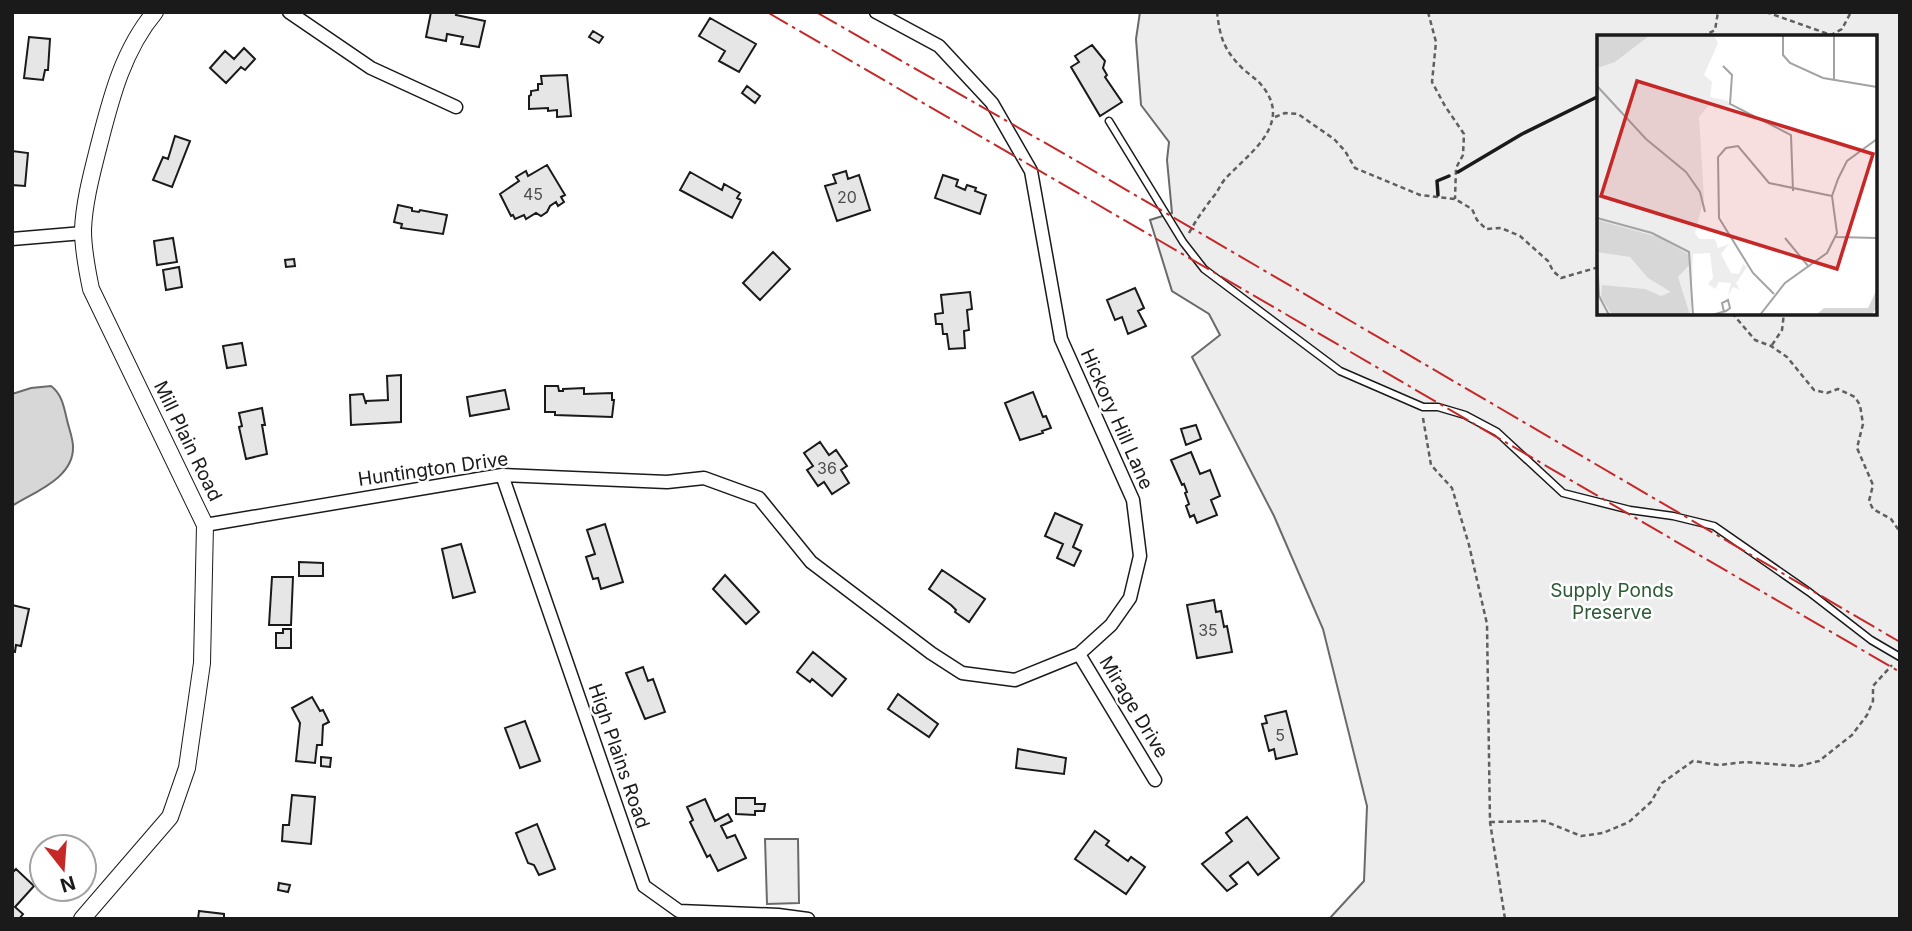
<svg xmlns="http://www.w3.org/2000/svg" width="1912" height="931" font-family="Inter,sans-serif">
<rect width="100%" height="100%" fill="#fff"/>
<path fill="#ededed" stroke="#6a6a6a" stroke-width="2" fill-rule="evenodd" d="M1140 12H1900V919H1329L1364 881 1367 806 1323 629 1274 516 1192 357 1220 335 1209 314 1172 291 1150 220 1172 213 1167 160 1169 142 1141 105 1136 39ZM1599 37H1875V313H1599Z
M765 839H798L799 903 767 904Z"/>
<path fill="#d7d7d7" stroke="#6a6a6a" stroke-width="2" d="M51 386C62 394 64 407 67 420 69 429 73 438 73 447 74 478 34 492 12 506V394L31 388Z"/>
<path fill="#e6e6e6" stroke="#1a1a1a" stroke-width="2" d="M431 12H457L456 15 485 21 479 47 461 44 463 37 447 34 446 41 426 37Z
M710 18 756 44 739 72 719 61 725 51 699 36Z
M593 31 603 37 599 43 589 37Z
M29 37 50 39 48 70H45L43 80 24 78Z
M1092 45 1105 61 1103 68 1107 75 1105 77 1122 102 1100 116 1071 67 1079 62 1075 56Z
M244 48 255 59 245 70 241 67 226 83 210 68 225 51 234 59Z
M567 75 571 116 557 117V110L548 111V108L529 109V96L531 95V91L538 90V84H542L541 76Z
M747 86 760 96 755 103 742 93Z
M175 136 190 141 172 187 153 180 163 157 168 159Z
M12 151 28 153 25 186 12 185Z
M547 165 565 195 561 197 564 202 558 206 556 202 550 206 547 212 541 216 536 213 526 219 524 215 515 219 513 215 511 216 500 194 519 181 516 177 526 171 528 176Z
M846 171 848 179 859 175 870 210 837 221 825 186 836 183 833 175Z
M690 172 722 190 724 184 740 193 737 198 741 200 732 218 680 190Z
M943 175 958 180 956 186 965 190 967 185 976 188 975 191 986 195 980 214 935 198Z
M398 205 412 208V211L419 212 420 210 447 215 443 234 401 228 402 224 394 222Z
M173 238 177 262 157 265 154 241Z
M773 252 790 269 760 300 743 283Z
M294 259 295 266 286 267 285 260Z
M179 267 182 287 166 290 163 270Z
M1135 288 1144 308 1138 311 1146 326 1128 334 1122 317 1115 320 1107 300Z
M970 292 972 309 967 310 969 330 964 331 965 348 949 349 947 334H943L942 324H936L935 314 943 313 941 295Z
M242 343 246 365 227 368 223 346Z
M401 375V422L351 425 350 395 363 394 366 404V401L388 400 387 376Z
M545 386H558L559 391H563V389L584 388V394L612 393V400H614L612 417 555 415V412H545Z
M505 390 509 409 470 416 467 397Z
M1033 392 1043 417 1046 416 1051 428 1042 431 1043 433 1020 440 1005 403Z
M262 408 265 425H262L267 454 246 459 239 427 242 426 239 413Z
M1196 425 1201 439 1186 445 1181 429Z
M820 442 829 455 836 450 847 466 841 470 849 483 832 494 824 482 818 486 807 470 813 466 804 453Z
M1191 452 1200 474 1210 470 1220 496 1211 500 1217 515 1197 523 1194 515 1190 517 1186 506 1189 504 1185 493 1187 492 1184 484 1182 485 1171 460Z
M1055 513 1082 525 1073 547 1081 551 1074 566 1057 558 1063 544 1045 536Z
M605 524 623 582 601 589 598 578 593 579 586 557 595 554 587 530Z
M461 544 475 592 453 598 442 549Z
M299 562 323 563V576H299Z
M942 570 985 599 969 622 955 612 956 610 951 605 929 589Z
M725 575 759 612 746 624 713 589Z
M272 577H293L291 625H269Z
M1214 600 1216 612 1221 611 1224 627 1227 626 1232 652 1197 658 1187 605Z
M12 605 29 609 21 646 16 645 15 652 12 651Z
M283 629H291V648H276V633H283Z
M813 652 846 679 832 696 812 679 810 682 797 672Z
M643 667 648 681 653 679 665 712 645 719 626 673Z
M898 694 938 724 929 737 888 709Z
M312 697 320 711 323 710 329 722 323 725 322 745H317L315 763 296 761 300 723 292 708Z
M1286 711 1297 754 1276 759 1274 749 1269 751 1262 724 1267 723 1265 716Z
M525 721 540 761 520 768 505 728Z
M1018 749 1066 758 1064 774 1016 768Z
M321 757 331 758 330 767 321 766Z
M292 795 315 797 311 844 282 841 283 825H289Z
M736 798H755V804H765L764 811H755V815L736 814Z
M705 799 715 821 728 814 732 821 721 826 727 838 735 835 746 858 718 871 710 855 707 857 690 822 693 820 687 807Z
M1247 817 1279 858 1258 875 1248 862 1230 876 1237 884 1227 891 1202 864 1232 841 1226 833Z
M537 824 555 869 539 875 534 865 528 863 516 833Z
M1095 831 1109 841 1106 845 1128 861 1131 857 1145 867 1126 894 1075 859Z
M16 869 34 886 15 907 23 914 19 919H12V873Z
M279 883 290 885 288 892 278 890Z
M199 911 224 914V919H198Z"/>
<g fill="none" stroke-linecap="round" stroke-linejoin="round">
<defs>
<path id="service" d="M1109 121 1183 242 1204 269 1340 371 1423 407H1438L1465 415 1497 432 1563 493 1630 510 1673 516 1714 526 1809 592 1871 640 1900 657"/>
<path id="minor" d="M289 12 371 68 456 107
M12 239 83 233
M502 475 644 886 679 911 778 915 808 919
M205 525 502 475 667 482 704 478 759 498 811 562 931 653 962 673 1015 680 1079 654 1111 625 1130 598 1140 556 1133 500 1061 339 1031 171 992 103 939 46 876 12
M1079 654 1155 780"/>
<path id="tertiary" d="M82 919 170 817 187 768 202 663 205 525 91 289C87 270 83 250 83 230 84 202 92 173 99 145 111 98 123 50 155 12"/>
</defs>
<use href="#service" stroke="#1a1a1a" stroke-width="9"/>
<use href="#minor" stroke="#1a1a1a" stroke-width="15"/>
<use href="#tertiary" stroke="#1a1a1a" stroke-width="18"/>
<path stroke="#5f5f5f" stroke-width="2.5" stroke-dasharray="5 3.5" stroke-linecap="butt" d="M1428 12 1436 42 1432 82 1445 106 1464 134 1463 155 1456 168 1455 199
M1766 12 1831 35 1842 29 1851 12
M1702 37 1715 30 1718 12
M1275 117 1285 113 1298 114 1334 139 1345 151 1355 168 1420 195 1455 199 1472 209 1477 220 1486 229 1501 228 1520 236 1548 261 1553 271 1561 278 1599 267
M1189 233C1196 220 1204 209 1213 197 1218 192 1220 185 1225 179 1248 154 1293 125 1263 87 1258 80 1250 75 1243 69 1224 50 1220 38 1217 12
M1732 313 1755 340 1771 346 1787 357 1814 390 1827 393 1838 389 1855 397 1860 405 1863 424 1857 448 1873 485 1869 501 1873 509 1891 519 1900 532
M1772 345 1782 330 1784 313
M1423 418 1431 465 1452 488 1469 545 1487 624 1490 822 1505 919
M1490 822 1544 821 1581 836 1603 833 1629 822 1651 802 1662 783 1693 761 1719 765 1745 762 1799 766 1819 761 1852 735 1867 715 1873 701V686L1892 665"/>
<use href="#service" stroke="#fff" stroke-width="6"/>
<use href="#minor" stroke="#fff" stroke-width="12"/>
<use href="#tertiary" stroke="#fff" stroke-width="16"/>
<path stroke="#1a1a1a" stroke-width="3.5" d="M1458 172 1522 134 1599 96
M1438 195 1437 181 1449 176"/>
<path stroke="#c62828" stroke-width="2" stroke-dasharray="24 5 3.5 5" stroke-linecap="butt" d="M767 12 1900 672
M816 12 1082 164 1900 642"/>
</g>
<g text-anchor="middle" dominant-baseline="central" stroke-width="5" stroke-linejoin="round" paint-order="stroke">
<g font-size="16" fill="#4d4d4d">
<text x="533" y="194">45</text>
<text x="847" y="197">20</text>
<text x="827" y="468">36</text>
<text x="1208" y="630">35</text>
<text x="1280" y="735">5</text>
</g>
<g font-size="19" fill="#1a1a1a" stroke="#fff">
<text transform="translate(1117 419) rotate(66)">Hickory Hill Lane</text>
<text transform="translate(188 441) rotate(64)">Mill Plain Road</text>
<text transform="translate(433 469) rotate(-8)">Huntington Drive</text>
<text transform="translate(1134 707) rotate(59)">Mirage Drive</text>
<text transform="translate(619 756) rotate(71)">High Plains Road</text>
</g>
<g font-size="19" fill="#2b5a34" stroke="#fff">
<text x="1612" y="590">Supply Ponds<tspan x="1612" dy="22">Preserve</tspan></text>
</g>
</g>
<g transform="translate(1597 35)">
<rect width="280" height="280" fill="#fff"/>
<path d="M0 0H117L121 8 107 40 115 47 113 62 131 66 133 72 112 70 102 82 107 163 98 198 102 204H118L121 213 132 209 124 219 134 238 142 239 146 229 150 232 139 248 143 255 136 252 131 261 134 248 122 247 118 254 111 249 116 243 113 218 96 219 94 280H0Z" fill="#ededed"/>
<path d="M0 0H53L18 27 0 33ZM0 185 61 202 91 219 92 230 81 242 93 280H15L4 262 5 250 48 254 64 261 74 257 51 243 33 222 0 217ZM280 254V273L274 280H219L227 273H271Z" fill="#d7d7d7"/>
<path fill="none" stroke="#a3a3a3" stroke-width="2" d="M186 0V20L193 28 226 43 280 52M126 31 135 40 133 69 194 100 196 156M237 44V0M0 51 49 104 89 137 103 157 108 177M0 183 55 198 92 217 96 280M239 202 280 203M188 203 212 232M0 222 2 261 12 280M177 259 156 238 122 183 121 122 129 113 141 111 172 148 235 161M115 280 129 276 133 273 131 265 125 268 127 277M163 280 188 248 230 218 240 198 235 161 241 144 250 126 280 104"/>
<path fill="#c62828" fill-opacity="0.15" stroke="#c62828" stroke-width="3.5" d="M40 46 276 119 240 234 4 161Z"/>
<rect width="280" height="280" fill="none" stroke="#1a1a1a" stroke-width="3.5"/>
</g>
<rect width="1912" height="931" fill="none" stroke="#1a1a1a" stroke-width="28"/>
<g transform="translate(63 868) rotate(163)"><circle r="33" fill="#ffffff" stroke="#a3a3a3" stroke-width="2"/>
<path d="M0-5L12 26L0 18L-12 26Z" fill="#c62828"/>
<text y="-10" font-size="19" font-weight="bold" text-anchor="middle" fill="#1a1a1a">N</text>
</g>
</svg>
